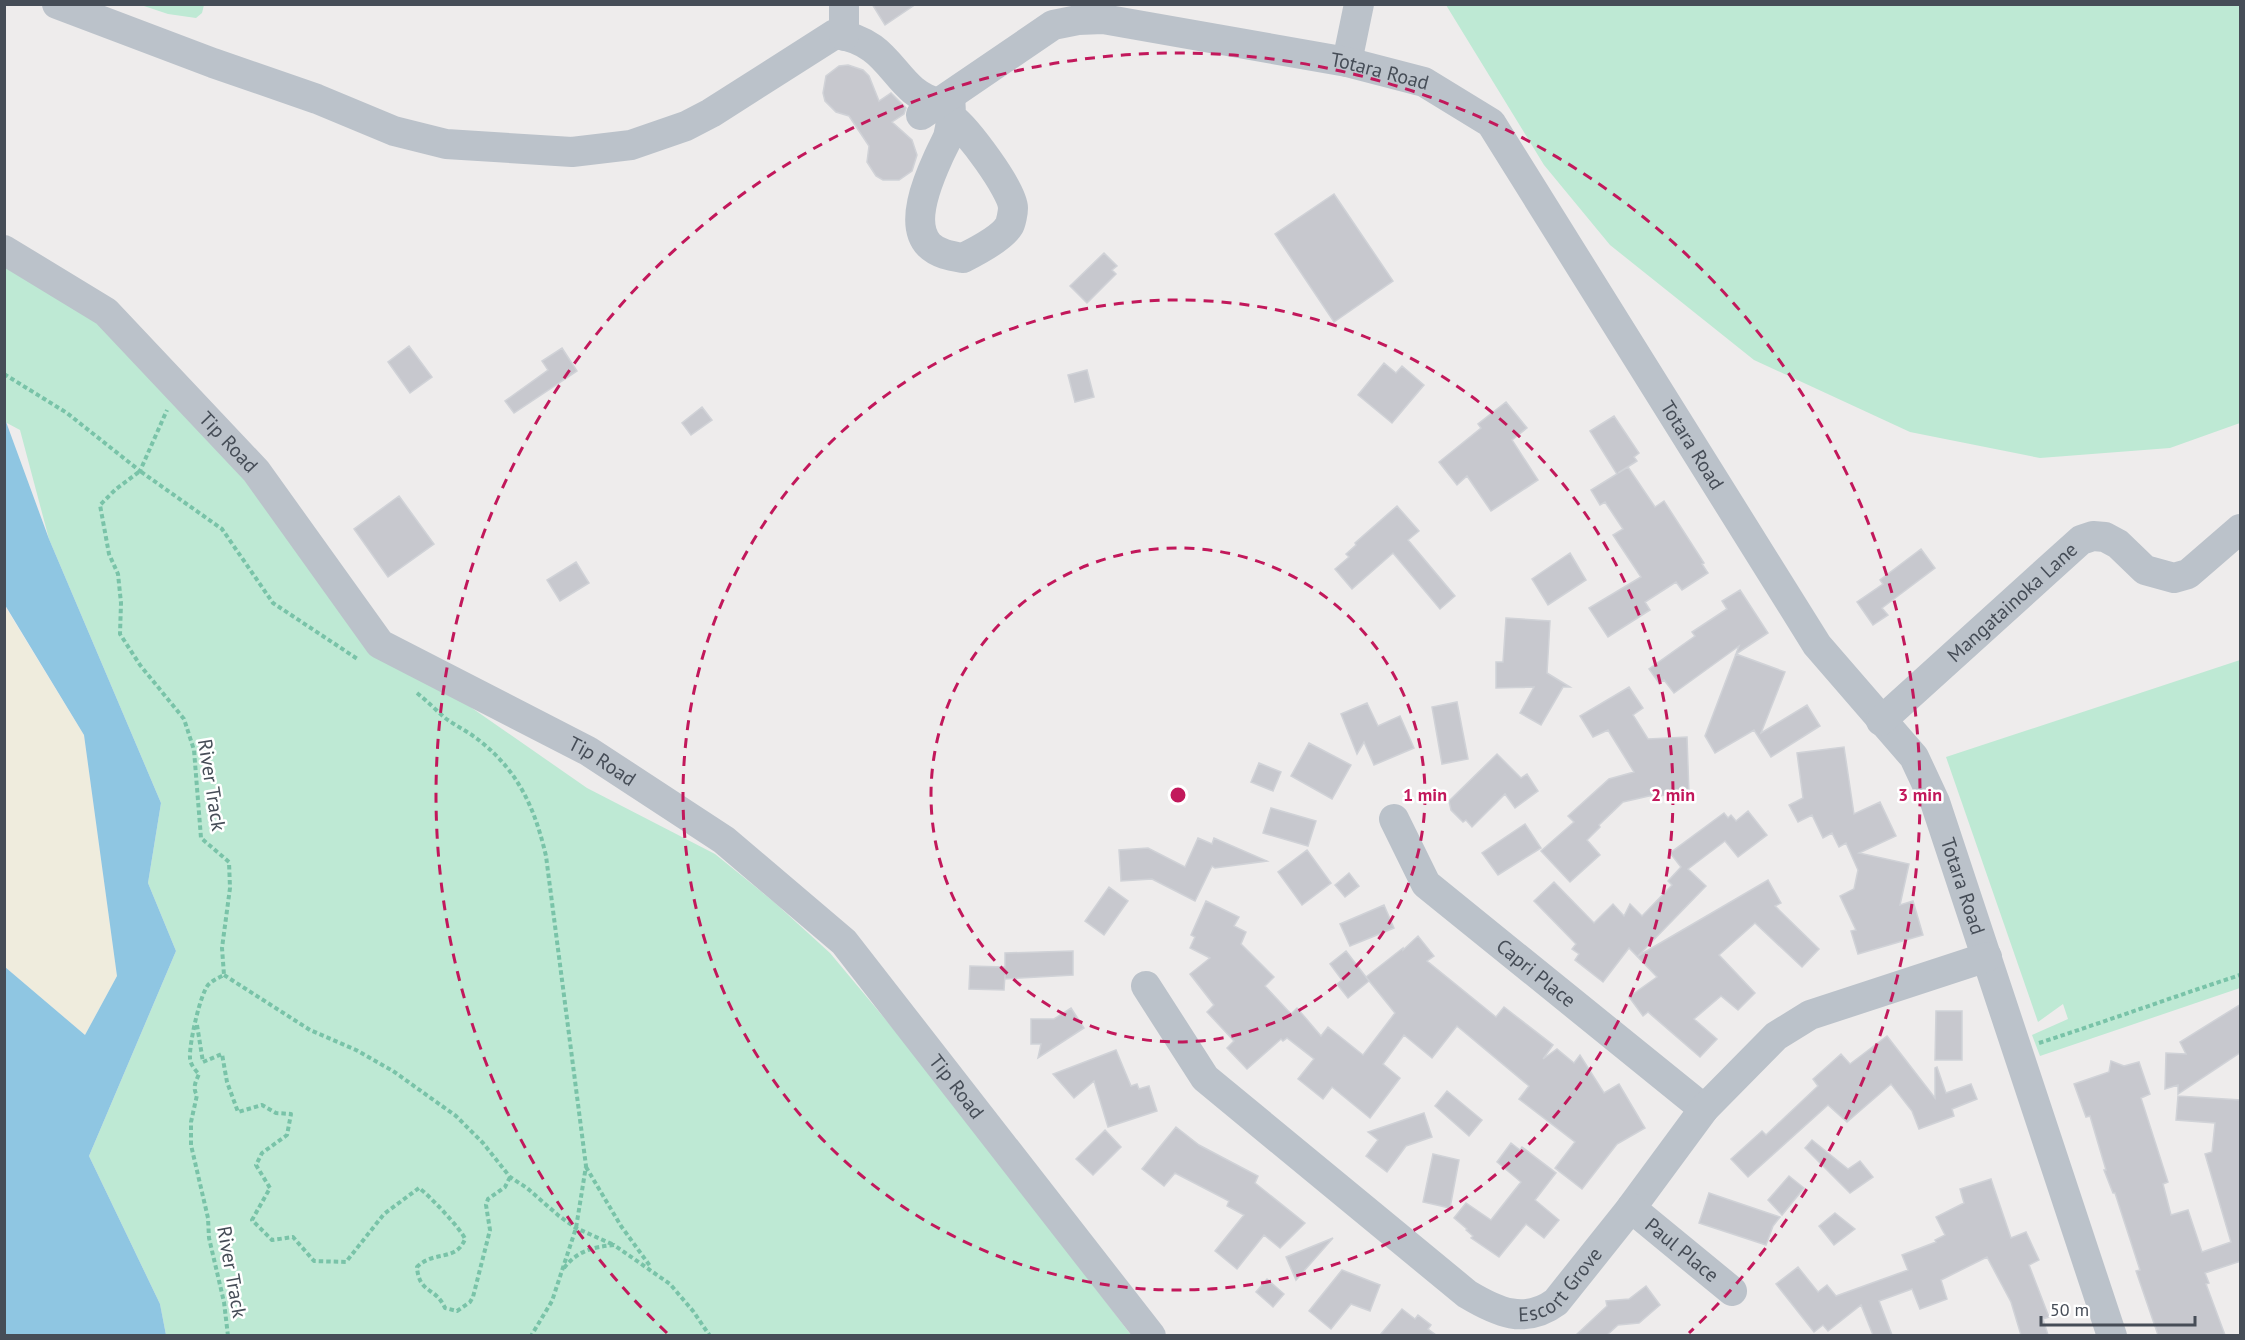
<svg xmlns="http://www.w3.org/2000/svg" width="2245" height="1340" font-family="'PT Sans',sans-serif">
<rect width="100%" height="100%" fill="#eeecec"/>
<path fill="#bee9d4" d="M141 5H204L202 13 196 18 168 14Z
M1446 5H2240V423L2170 448 2040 458 1910 432 1754 360 1610 245 1544 165Z
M4 250 106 312 380 644 587 788 715 854 774 902 830 953 997 1153 1035 1208 1131 1335H166L160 1304 89 1156 176 951 148 883 161 803 49 539 20 430 5 422Z
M2240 660V988L2040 1056 2032 1035 2068 1019 2063 1004 2038 1022 1946 757Z"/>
<path fill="#efecdd" d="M4 605 84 735 117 976 85 1035 5 967Z"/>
<path fill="#8fc6e2" d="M5 419 49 539 161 803 148 883 176 951 89 1156 160 1304 166 1335H5V967L85 1035 117 976 84 735 5 605Z"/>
<path fill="#c7c8ce" stroke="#d0d2d7" stroke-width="1.5" d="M872 4H916L885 25Z
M848 65 863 70 869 76 879 101 891 93 906 108 904 114 892 122 912 140 917 155 912 171 899 180H883L876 176 867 162 869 146 849 116 836 112 825 101 823 93 826 76 839 66Z
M1334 194 1393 281 1334 322 1275 234Z
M1104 253 1117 266 1112 270 1116 274 1087 303 1070 286Z
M409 346 432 377 410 393 388 362Z
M562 348 577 371 514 413 505 401 548 370 542 361Z
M1384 363 1396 373 1402 366 1424 385 1392 423 1358 395Z
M1087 370 1094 397 1075 402 1068 375Z
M1506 402 1527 428 1512 440 1538 480 1491 511 1467 476 1457 485 1439 462 1481 428 1478 424Z
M702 407 712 420 691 435 682 423Z
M1614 416 1639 453 1634 457 1637 461 1618 473 1628 467 1655 507 1664 501 1704 563 1702 564 1708 573 1682 590 1676 582 1645 602 1650 610 1608 637 1589 608 1641 577 1613 535 1623 529 1605 502 1600 505 1591 490 1617 474 1590 431Z
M399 496 434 544 388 577 354 529Z
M1397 506 1419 531 1408 540 1455 596 1440 609 1393 553 1352 589 1335 569 1349 557 1346 554 1356 545 1355 543Z
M1921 549 1935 568 1882 608 1888 615 1873 625 1857 602 1883 584 1880 580Z
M1570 553 1586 580 1548 605 1532 579Z
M576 562 589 583 560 601 547 580Z
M1740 590 1768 633 1736 654 1785 672 1761 733 1807 705 1820 726 1771 757 1754 730 1715 753 1705 736 1739 646 1674 693 1664 680 1659 683 1649 669 1695 636 1692 632 1727 609 1722 601Z
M1506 618 1550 621 1547 673 1570 687H1563L1541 725 1520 713 1534 687 1496 688V662H1503Z
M1629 687 1643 708 1633 715 1648 739 1687 737 1689 794 1649 796 1623 802 1599 825 1600 827 1587 840 1600 855 1570 882 1541 851 1574 822 1568 816 1609 779 1634 772 1608 730 1593 737 1580 716Z
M1457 702 1468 759 1442 764 1432 707Z
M1367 703 1378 726 1400 716 1414 748 1374 765 1364 742 1357 754 1341 714Z
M1309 743 1351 765 1332 799 1291 776Z
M1844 747 1854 814 1880 802 1896 836 1859 853 1909 864 1900 905 1913 901 1923 935 1858 954 1851 931 1856 930 1840 896 1854 889 1858 870 1846 843 1839 847 1832 833 1823 838 1812 815 1798 822 1789 805 1803 798 1797 753Z
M1497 754 1521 778 1527 774 1538 791 1515 808 1505 794 1472 827 1466 820 1463 822 1451 810 1449 801Z
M1259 763 1281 772 1273 791 1251 782Z
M1271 808 1316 821 1308 846 1263 833Z
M1748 811 1767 835 1738 857 1725 841 1688 869 1706 886 1638 956 1768 880 1781 903 1775 906 1819 949 1802 967 1755 923 1719 955 1755 993 1738 1010 1721 996 1694 1019 1717 1039 1700 1057 1648 1012 1643 1016 1629 997 1657 977 1629 948 1603 982 1575 960 1579 954 1572 949 1576 944 1534 901 1554 882 1594 923 1613 904 1624 916 1630 904 1642 916 1672 885 1668 881 1681 867 1670 853 1724 813 1728 818 1731 815 1736 821Z
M1525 824 1541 848 1498 875 1482 853Z
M1198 838 1212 844 1214 838 1267 861 1215 868 1212 866 1195 901 1152 879 1121 881 1119 850 1148 848 1185 867Z
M1307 850 1331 883 1302 905 1278 872Z
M1349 873 1359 886 1345 897 1335 885Z
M1109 887 1128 901 1104 935 1085 921Z
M1206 901 1239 917 1234 926 1246 932 1241 944 1274 977 1265 986 1291 1014 1297 1008 1321 1036 1328 1027 1363 1055 1395 1013 1366 977 1403 948V950L1418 936 1434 956 1427 961 1496 1017 1504 1007 1553 1045 1543 1059 1557 1049 1574 1063 1580 1055 1604 1093 1619 1084 1645 1128 1617 1144 1582 1189 1555 1168 1575 1142 1519 1099 1529 1086 1457 1026 1432 1058 1404 1035 1383 1064 1400 1078 1370 1118 1332 1087 1323 1099 1298 1079 1314 1059 1287 1038 1283 1041 1281 1039 1247 1069 1227 1048 1234 1041 1207 1012 1214 1005 1190 974 1210 958 1190 948 1195 937 1191 935Z
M1384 905 1394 928 1350 946 1340 924Z
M1073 951V975L1005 979V975L1004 990 969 989 970 966 1005 967V953Z
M1346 951 1369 981 1348 998 1337 984 1342 980 1330 964Z
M2241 1004V1052L2178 1094V1085L2165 1089 2166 1053 2186 1054 2180 1042Z
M1071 1008 1084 1028 1038 1058 1041 1044H1031V1019H1054Z
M1936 1011H1962V1060H1935Z
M1887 1036 1935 1098V1068L1937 1067 1946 1093 1971 1084 1977 1099 1952 1109 1954 1116 1919 1129 1912 1111 1891 1084 1847 1122 1828 1105 1748 1177 1731 1159 1762 1131 1766 1135 1818 1086 1813 1079 1841 1054 1850 1064Z
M1116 1050 1131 1086 1137 1084 1139 1089 1149 1086 1157 1111 1108 1127 1094 1081 1074 1098 1053 1074Z
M2111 1061 2124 1066 2139 1062 2150 1094 2141 1098 2168 1182 2163 1184 2171 1215 2188 1210 2202 1252 2231 1242 2205 1154 2212 1152 2215 1123 2176 1120 2178 1096 2241 1100V1261L2205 1273 2209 1283 2206 1284 2225 1335H2158L2136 1271 2140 1270 2115 1193H2113L2104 1170H2106L2090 1116 2086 1117 2074 1084 2109 1072Z
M1447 1091 1482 1120 1469 1136 1435 1106Z
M1424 1113 1432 1137 1406 1146 1387 1172 1366 1156 1378 1140 1368 1132Z
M1176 1127 1199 1145 1258 1176 1255 1183 1305 1223 1280 1248 1264 1235 1237 1269 1215 1251 1244 1215 1227 1206 1229 1201 1175 1173 1164 1186 1142 1169Z
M1105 1130 1121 1147 1093 1175 1076 1159Z
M1812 1140 1848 1169 1860 1161 1873 1177 1850 1193 1805 1148Z
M1511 1143 1520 1150 1522 1147 1556 1173 1535 1200 1559 1220 1544 1238 1526 1224 1499 1257 1471 1238 1473 1236 1466 1230 1467 1229 1454 1218 1466 1203 1491 1220 1521 1182 1497 1162Z
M1433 1154 1459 1160 1450 1208 1423 1202Z
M1789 1176 1804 1188 1782 1215 1768 1200Z
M1991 1179 2011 1238 2026 1232 2039 1260 2029 1265 2049 1317 2043 1319 2048 1335H2021L2011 1302 1987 1257 1941 1280 1947 1299 1920 1309 1912 1289 1879 1301 1892 1335H1873L1861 1305 1828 1331 1823 1325 1814 1332 1776 1284 1798 1267 1818 1292 1827 1285 1836 1296 1908 1270 1902 1255 1936 1242 1935 1240 1945 1235 1936 1217 1964 1203 1960 1189Z
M1709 1193 1780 1217 1773 1226 1766 1245 1699 1223Z
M1835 1213 1855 1229 1834 1245 1819 1226Z
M1333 1238 1296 1280 1286 1257Z
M1342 1270 1380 1285 1370 1311 1351 1304 1331 1329 1309 1311Z
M1267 1279 1284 1294 1273 1307 1256 1292Z
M1646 1286 1660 1305 1639 1323 1618 1325 1607 1335H1576L1607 1306 1606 1301 1629 1299Z
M1402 1309 1415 1319 1418 1315 1431 1325 1428 1329 1436 1335H1380Z"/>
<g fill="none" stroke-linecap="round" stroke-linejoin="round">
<path stroke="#79c3a8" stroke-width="4" stroke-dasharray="4.5 3" stroke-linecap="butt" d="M4 374 67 413 140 471 167 410
M417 693C427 701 436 710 445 718 456 726 469 732 480 741 519 772 535 809 546 856L586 1166 576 1228 552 1301 531 1336
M224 975 310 1030 356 1050 393 1071 456 1116 483 1143 510 1177 527 1188 559 1216 576 1228 614 1245
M197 1025 203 1062 222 1054 227 1082 238 1112 262 1105 276 1113 291 1114 287 1135 262 1153 256 1165 270 1188 252 1220 272 1240 293 1237 314 1261 346 1262 384 1214 419 1188C427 1193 463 1231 465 1239 456 1262 434 1250 417 1267 419 1294 435 1286 445 1308L457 1311 470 1302 473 1297 490 1230 486 1205 488 1199 505 1187 510 1177
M2039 1043C2107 1021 2173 997 2240 975
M586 1167 621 1226 650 1266
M564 1268C577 1251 593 1247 614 1245L670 1284 693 1311 710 1336
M228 1336 224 1302 209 1238 208 1218 191 1145V1122L197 1095C192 1088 196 1081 199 1074 195 1070 190 1064 190 1058 189 1044 200 995 208 985 213 980 218 978 224 975L222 948 230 888 229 862 201 838 194 750 184 719 140 665 120 634 121 603 118 574 109 554 100 505 116 489 140 471 222 529 273 603 359 660"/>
<g stroke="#bbc2ca" stroke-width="30">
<path d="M57 4 213 63 317 99 394 131 446 144 572 152 631 145 686 126 711 113 835 34C895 42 892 92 939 103"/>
<path d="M844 4V36"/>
<path d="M1347 62 1359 4"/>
<path d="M950 96C951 110 952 123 948 137 945 144 941 151 938 158 928 180 909 224 929 245 938 254 951 256 963 258 975 252 1002 238 1009 226 1011 223 1013 212 1013 208 1013 190 966 128 952 118"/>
<path id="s1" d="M921 115 1053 25 1078 20 1103 19 1347 62 1424 82 1491 123 1817 645 1914 757 1935 802 2112 1336"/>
<path id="s2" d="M4 250 106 312 256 471 380 644 588 751 724 840 844 942 1151 1336"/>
<path id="s3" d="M1881 721 2081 540 2093 536 2105 537 2118 544 2145 570 2174 578 2188 574 2240 529"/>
<path id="s4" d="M1394 819 1426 884 1704 1109"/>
<path id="s5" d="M1146 986 1205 1078 1467 1294C1497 1312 1525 1325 1556 1302L1631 1208 1704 1109 1776 1036 1810 1015 1987 957"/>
<path id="s6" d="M1631 1208 1732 1291"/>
</g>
</g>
<g fill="none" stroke="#c2185b" stroke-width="3" stroke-dasharray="10 8">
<circle cx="1178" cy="795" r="247"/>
<circle cx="1178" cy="795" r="495"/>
<path d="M667 1333A742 742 0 1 1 1689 1333"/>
</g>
<g text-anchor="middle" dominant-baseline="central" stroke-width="5" stroke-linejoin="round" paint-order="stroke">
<g font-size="20" fill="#464d57" stroke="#fff">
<text stroke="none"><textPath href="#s1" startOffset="492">Totara Road</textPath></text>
<text stroke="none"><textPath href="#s2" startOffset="298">Tip Road</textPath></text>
<text stroke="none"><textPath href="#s1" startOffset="996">Totara Road</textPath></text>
<text stroke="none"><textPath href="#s3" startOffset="177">Mangatainoka Lane</textPath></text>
<text stroke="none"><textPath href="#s2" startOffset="802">Tip Road</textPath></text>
<text transform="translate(212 785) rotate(81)">River Track</text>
<text stroke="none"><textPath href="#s1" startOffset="1518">Totara Road</textPath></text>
<text stroke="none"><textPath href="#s4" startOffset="214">Capri Place</textPath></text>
<text stroke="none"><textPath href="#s2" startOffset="1288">Tip Road</textPath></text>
<text stroke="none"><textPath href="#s6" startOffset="66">Paul Place</textPath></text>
<text transform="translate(232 1272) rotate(80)">River Track</text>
<text stroke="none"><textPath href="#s5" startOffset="558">Escort Grove</textPath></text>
</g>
</g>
<circle cx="1178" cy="795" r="9" fill="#c2185b" stroke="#fff" stroke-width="3"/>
<g font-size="18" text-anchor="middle" font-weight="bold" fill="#c2185b" stroke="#fff" stroke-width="5" stroke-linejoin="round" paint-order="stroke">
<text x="1425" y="801">1 min</text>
<text x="1673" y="801">2 min</text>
<text x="1920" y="801">3 min</text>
</g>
<rect width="2245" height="1340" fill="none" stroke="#464d57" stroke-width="12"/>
<path d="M2041 1316v9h154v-9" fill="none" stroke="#464d57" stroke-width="3"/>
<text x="2050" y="1316" font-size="18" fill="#464d57" stroke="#ffffff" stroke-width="4.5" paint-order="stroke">50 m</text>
</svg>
